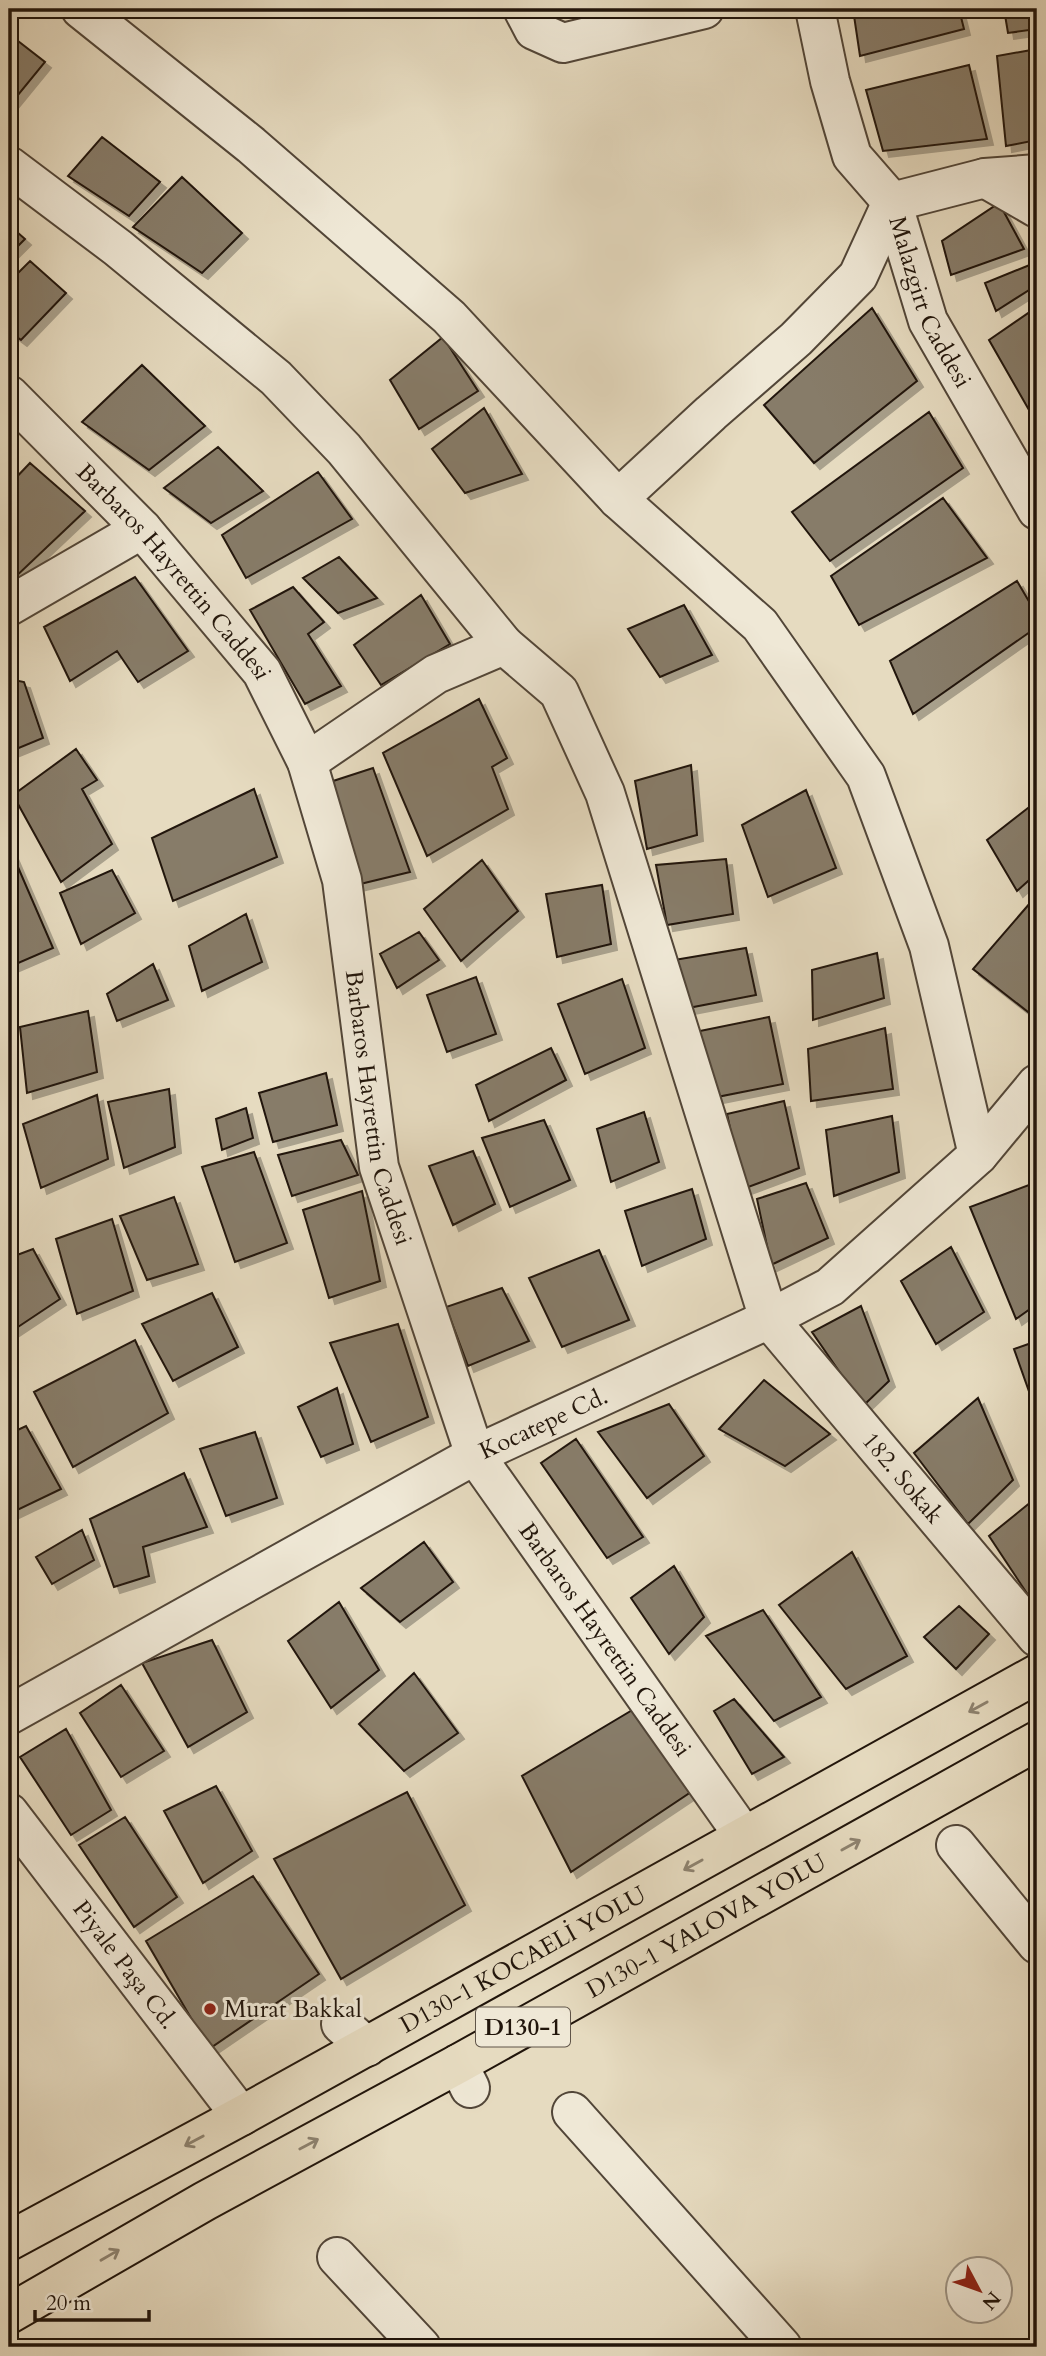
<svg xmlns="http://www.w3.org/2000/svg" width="1046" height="2356" font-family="Cardo,serif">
<defs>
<filter id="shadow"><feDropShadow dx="6" dy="6" stdDeviation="0" flood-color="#0004"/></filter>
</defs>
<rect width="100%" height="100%" fill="#e6dbc0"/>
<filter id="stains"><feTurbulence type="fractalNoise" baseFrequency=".00286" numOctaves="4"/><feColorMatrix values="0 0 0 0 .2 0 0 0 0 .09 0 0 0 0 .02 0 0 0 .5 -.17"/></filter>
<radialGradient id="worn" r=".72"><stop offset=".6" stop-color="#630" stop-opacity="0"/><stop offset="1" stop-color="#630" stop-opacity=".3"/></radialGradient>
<path fill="#877c69" stroke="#21150b" stroke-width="2" filter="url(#shadow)" d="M853 9H959L964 29 860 56Z
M1004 9H1037V29L1008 33Z
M9 34 45 62 9 106Z
M1037 49V140L1006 146 997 56Z
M969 65 987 139 883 151 866 90Z
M102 137 160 182 129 216 68 176Z
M182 177 242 233 202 273 133 227Z
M999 203 1024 249 951 275 942 241Z
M9 225 25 239 9 255Z
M30 261 66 293 21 340 9 331V282Z
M1037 262V285L996 311 985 283Z
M1037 307V424L989 340Z
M872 308 917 381 814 463 764 405Z
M443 337 478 391 419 429 390 380Z
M142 365 205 426 149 470 82 422Z
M484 408 522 474 465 493 432 449Z
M929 412 963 468 830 561 792 512Z
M218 447 263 491 211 523 164 488Z
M30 463 85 511 9 583V485Z
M318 472 352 519 246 578 222 535Z
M943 498 987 558 859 625 831 576Z
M339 557 377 598 338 613 303 578Z
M135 577 188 651 138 682 117 651 70 681 44 627Z
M1017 581 1037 615V627L913 714 890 661Z
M293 587 324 622 308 634 341 686 305 704 250 610Z
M421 595 450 644 381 685 354 645Z
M684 605 712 655 660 677 628 629Z
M9 679 24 682 43 738 9 752Z
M479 699 507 758 492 767 508 809 427 856 383 753Z
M76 749 97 780 82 789 112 844 61 882 13 795Z
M691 765 697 835 647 849 635 781Z
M373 768 410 872 356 885 327 783Z
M254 789 277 857 173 901 152 838Z
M806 790 836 868 768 897 742 825Z
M1037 801V873L1017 891 987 840Z
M11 851 53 948 9 967V852Z
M726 859 733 914 667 925 656 865Z
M482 860 518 911 461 961 424 909Z
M112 870 135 913 81 944 60 893Z
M602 885 611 944 557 957 546 894Z
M1037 895V1019L973 969Z
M246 914 262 962 202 991 189 946Z
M419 932 439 960 397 988 380 954Z
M746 948 756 995 683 1009 674 960Z
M877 953 884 998 813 1020 812 970Z
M153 964 168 1000 117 1021 107 994Z
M476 977 496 1034 447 1052 427 995Z
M622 979 645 1048 585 1074 558 1004Z
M88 1011 97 1072 27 1093 20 1027Z
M769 1017 783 1084 717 1097 695 1032Z
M885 1028 893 1089 811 1101 808 1049Z
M551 1048 566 1080 489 1121 476 1085Z
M326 1073 337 1125 273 1142 259 1093Z
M169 1089 175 1147 124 1168 108 1102Z
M97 1095 108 1159 41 1188 23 1124Z
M784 1101 799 1168 743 1189 727 1114Z
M246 1108 253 1138 222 1150 216 1119Z
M644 1112 659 1162 611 1182 597 1129Z
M892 1116 899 1172 834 1196 826 1130Z
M544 1120 570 1180 510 1207 482 1138Z
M341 1140 358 1175 292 1196 278 1155Z
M473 1151 495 1204 453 1225 429 1166Z
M254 1152 287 1243 235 1262 202 1167Z
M1037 1182V1304L1016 1319 970 1207Z
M806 1183 828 1238 771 1265 757 1199Z
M692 1189 706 1239 642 1266 625 1211Z
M362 1191 380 1281 329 1298 303 1210Z
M174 1197 198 1264 147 1280 120 1216Z
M112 1219 133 1291 77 1314 56 1239Z
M951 1247 984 1312 936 1344 901 1281Z
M33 1249 60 1299 9 1333V1258Z
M599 1250 629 1320 562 1347 529 1278Z
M502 1288 529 1341 468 1366 446 1307Z
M212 1293 238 1347 173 1381 142 1324Z
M861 1306 889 1381 863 1406 812 1332Z
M398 1324 428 1417 371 1442 330 1343Z
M135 1340 168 1413 73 1467 34 1392Z
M1037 1341V1414L1014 1349Z
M764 1380 830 1434 785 1466 719 1429Z
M337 1388 353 1444 321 1457 298 1407Z
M978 1398 1013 1480 968 1524 914 1453Z
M669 1404 704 1456 647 1498 598 1432Z
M26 1426 61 1489 9 1514V1434Z
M255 1432 277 1498 226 1516 200 1449Z
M576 1439 643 1537 607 1558 541 1463Z
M184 1473 207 1527 143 1547 149 1576 114 1587 90 1519Z
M1037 1497V1606L1036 1607 989 1536Z
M82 1530 94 1560 52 1584 36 1557Z
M424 1542 453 1582 400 1622 361 1588Z
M852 1552 907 1656 846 1689 779 1605Z
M674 1566 704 1617 669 1654 631 1598Z
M339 1602 379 1670 331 1708 288 1641Z
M959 1606 989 1634 956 1669 924 1637Z
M763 1610 821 1697 774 1721 706 1636Z
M212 1640 247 1712 188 1747 142 1663Z
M414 1673 458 1733 404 1771 359 1724Z
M121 1685 164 1751 121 1777 80 1713Z
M734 1699 784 1757 752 1774 714 1711Z
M634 1709 691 1792 571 1872 522 1776Z
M66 1729 111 1810 71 1835 20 1757Z
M216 1786 252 1851 203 1883 164 1811Z
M407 1792 465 1905 341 1979 274 1859Z
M125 1817 177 1897 134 1927 79 1845Z
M253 1876 319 1974 209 2049 146 1941Z"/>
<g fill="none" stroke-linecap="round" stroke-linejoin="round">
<defs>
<g id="minor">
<path d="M81 9 251 145 449 317 618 499 760 625 866 776 929 946 978 1155"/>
<path d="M523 9 534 30 563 43 704 9"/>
<path id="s1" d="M815 9 830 81 852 156 892 202 928 321 1037 510"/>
<path d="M9 166 118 248 276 378 344 449 504 645"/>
<path d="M1037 174 985 178 1037 208"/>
<path id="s2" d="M9 395 142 529 262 672 307 762 342 880 379 1167 475 1455 744 1836"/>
<path d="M618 499 711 413 796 339 858 276 892 202 985 178"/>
<path d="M9 606 142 529"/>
<path id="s3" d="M307 762 436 674 504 645 559 692 605 793 769 1319 1037 1637"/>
<path id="s4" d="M9 1715 475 1455 769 1319 830 1287 978 1155 1037 1084"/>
<path id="s5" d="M9 1813 241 2116"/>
<path d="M956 1845 1037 1944"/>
<path d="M341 2024 367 2047"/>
<path d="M458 2064 470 2088"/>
<path d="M572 2112 782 2347"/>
<path d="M337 2257 421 2347"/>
</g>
<g id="highway">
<path id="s6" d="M9 2241 241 2116 1037 1674"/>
<path id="s7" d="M9 2314 205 2201 458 2064 1037 1741"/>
</g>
</defs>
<use href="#minor" stroke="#524638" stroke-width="42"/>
<use href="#highway" stroke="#21150b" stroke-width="42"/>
<use href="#minor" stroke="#efe8d6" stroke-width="38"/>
<use href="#highway" stroke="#e6dbc0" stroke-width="38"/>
</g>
<defs><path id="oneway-shaft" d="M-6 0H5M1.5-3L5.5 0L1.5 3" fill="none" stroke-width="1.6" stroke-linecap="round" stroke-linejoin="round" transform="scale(1.75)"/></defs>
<g stroke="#8d826f">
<use href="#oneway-shaft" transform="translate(978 1707) rotate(151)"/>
<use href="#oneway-shaft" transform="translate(851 1845) rotate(-29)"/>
<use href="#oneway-shaft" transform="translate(693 1865) rotate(151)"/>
<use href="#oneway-shaft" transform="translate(194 2141) rotate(152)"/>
<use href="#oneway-shaft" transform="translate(309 2144) rotate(-28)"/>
<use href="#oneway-shaft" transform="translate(110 2255) rotate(-30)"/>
</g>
<circle fill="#8f2418" stroke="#efe8d6" stroke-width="2.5" cx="210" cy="2009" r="7"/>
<g text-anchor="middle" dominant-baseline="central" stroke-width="6" stroke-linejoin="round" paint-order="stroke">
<rect fill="#efe8d6" stroke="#5f5448" stroke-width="2" x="476" y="2007.5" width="94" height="39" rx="5"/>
<g font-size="23" font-weight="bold" fill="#21150b">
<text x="523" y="2027">D130-1</text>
</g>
<g font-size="24" fill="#21150b" stroke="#efe8d6">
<text stroke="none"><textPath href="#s1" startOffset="320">Malazgirt Caddesi</textPath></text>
<text stroke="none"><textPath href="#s2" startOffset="242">Barbaros Hayrettin Caddesi</textPath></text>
<text stroke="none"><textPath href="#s2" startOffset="830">Barbaros Hayrettin Caddesi</textPath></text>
<text stroke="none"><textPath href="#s4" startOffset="609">Kocatepe Cd.</textPath></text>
<text stroke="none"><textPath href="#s3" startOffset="1172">182. Sokak</textPath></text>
<text stroke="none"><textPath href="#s2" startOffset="1418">Barbaros Hayrettin Caddesi</textPath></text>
<text stroke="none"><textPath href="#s7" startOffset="798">D130-1 YALOVA YOLU</textPath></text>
<text stroke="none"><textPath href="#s6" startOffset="586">D130-1 KOCAELİ YOLU</textPath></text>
<text stroke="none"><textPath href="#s5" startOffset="191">Piyale Paşa Cd.</textPath></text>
</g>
<g font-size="24" fill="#21150b" stroke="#efe8d6" text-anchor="start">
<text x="224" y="2009">Murat Bakkal</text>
</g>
</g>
<rect width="1046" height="2356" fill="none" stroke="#e6dbc0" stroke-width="35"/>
<rect x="10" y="10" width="1025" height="2335" fill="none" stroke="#21150b" stroke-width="3.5"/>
<rect x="18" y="18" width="1011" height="2321" fill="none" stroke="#21150b" stroke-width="2"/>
<g transform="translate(979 2290) rotate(131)"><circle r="33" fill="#efe8d6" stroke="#9d9485" stroke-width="2"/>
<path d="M0-5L12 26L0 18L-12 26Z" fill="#8f2418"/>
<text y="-10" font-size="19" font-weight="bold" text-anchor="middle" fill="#21150b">N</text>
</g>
<path d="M35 2310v10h114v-10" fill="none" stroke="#21150b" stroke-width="3.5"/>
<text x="46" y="2310" font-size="21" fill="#21150b" stroke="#efe8d6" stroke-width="5" paint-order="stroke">20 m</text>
<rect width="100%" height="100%" filter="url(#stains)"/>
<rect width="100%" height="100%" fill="url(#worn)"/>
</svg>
